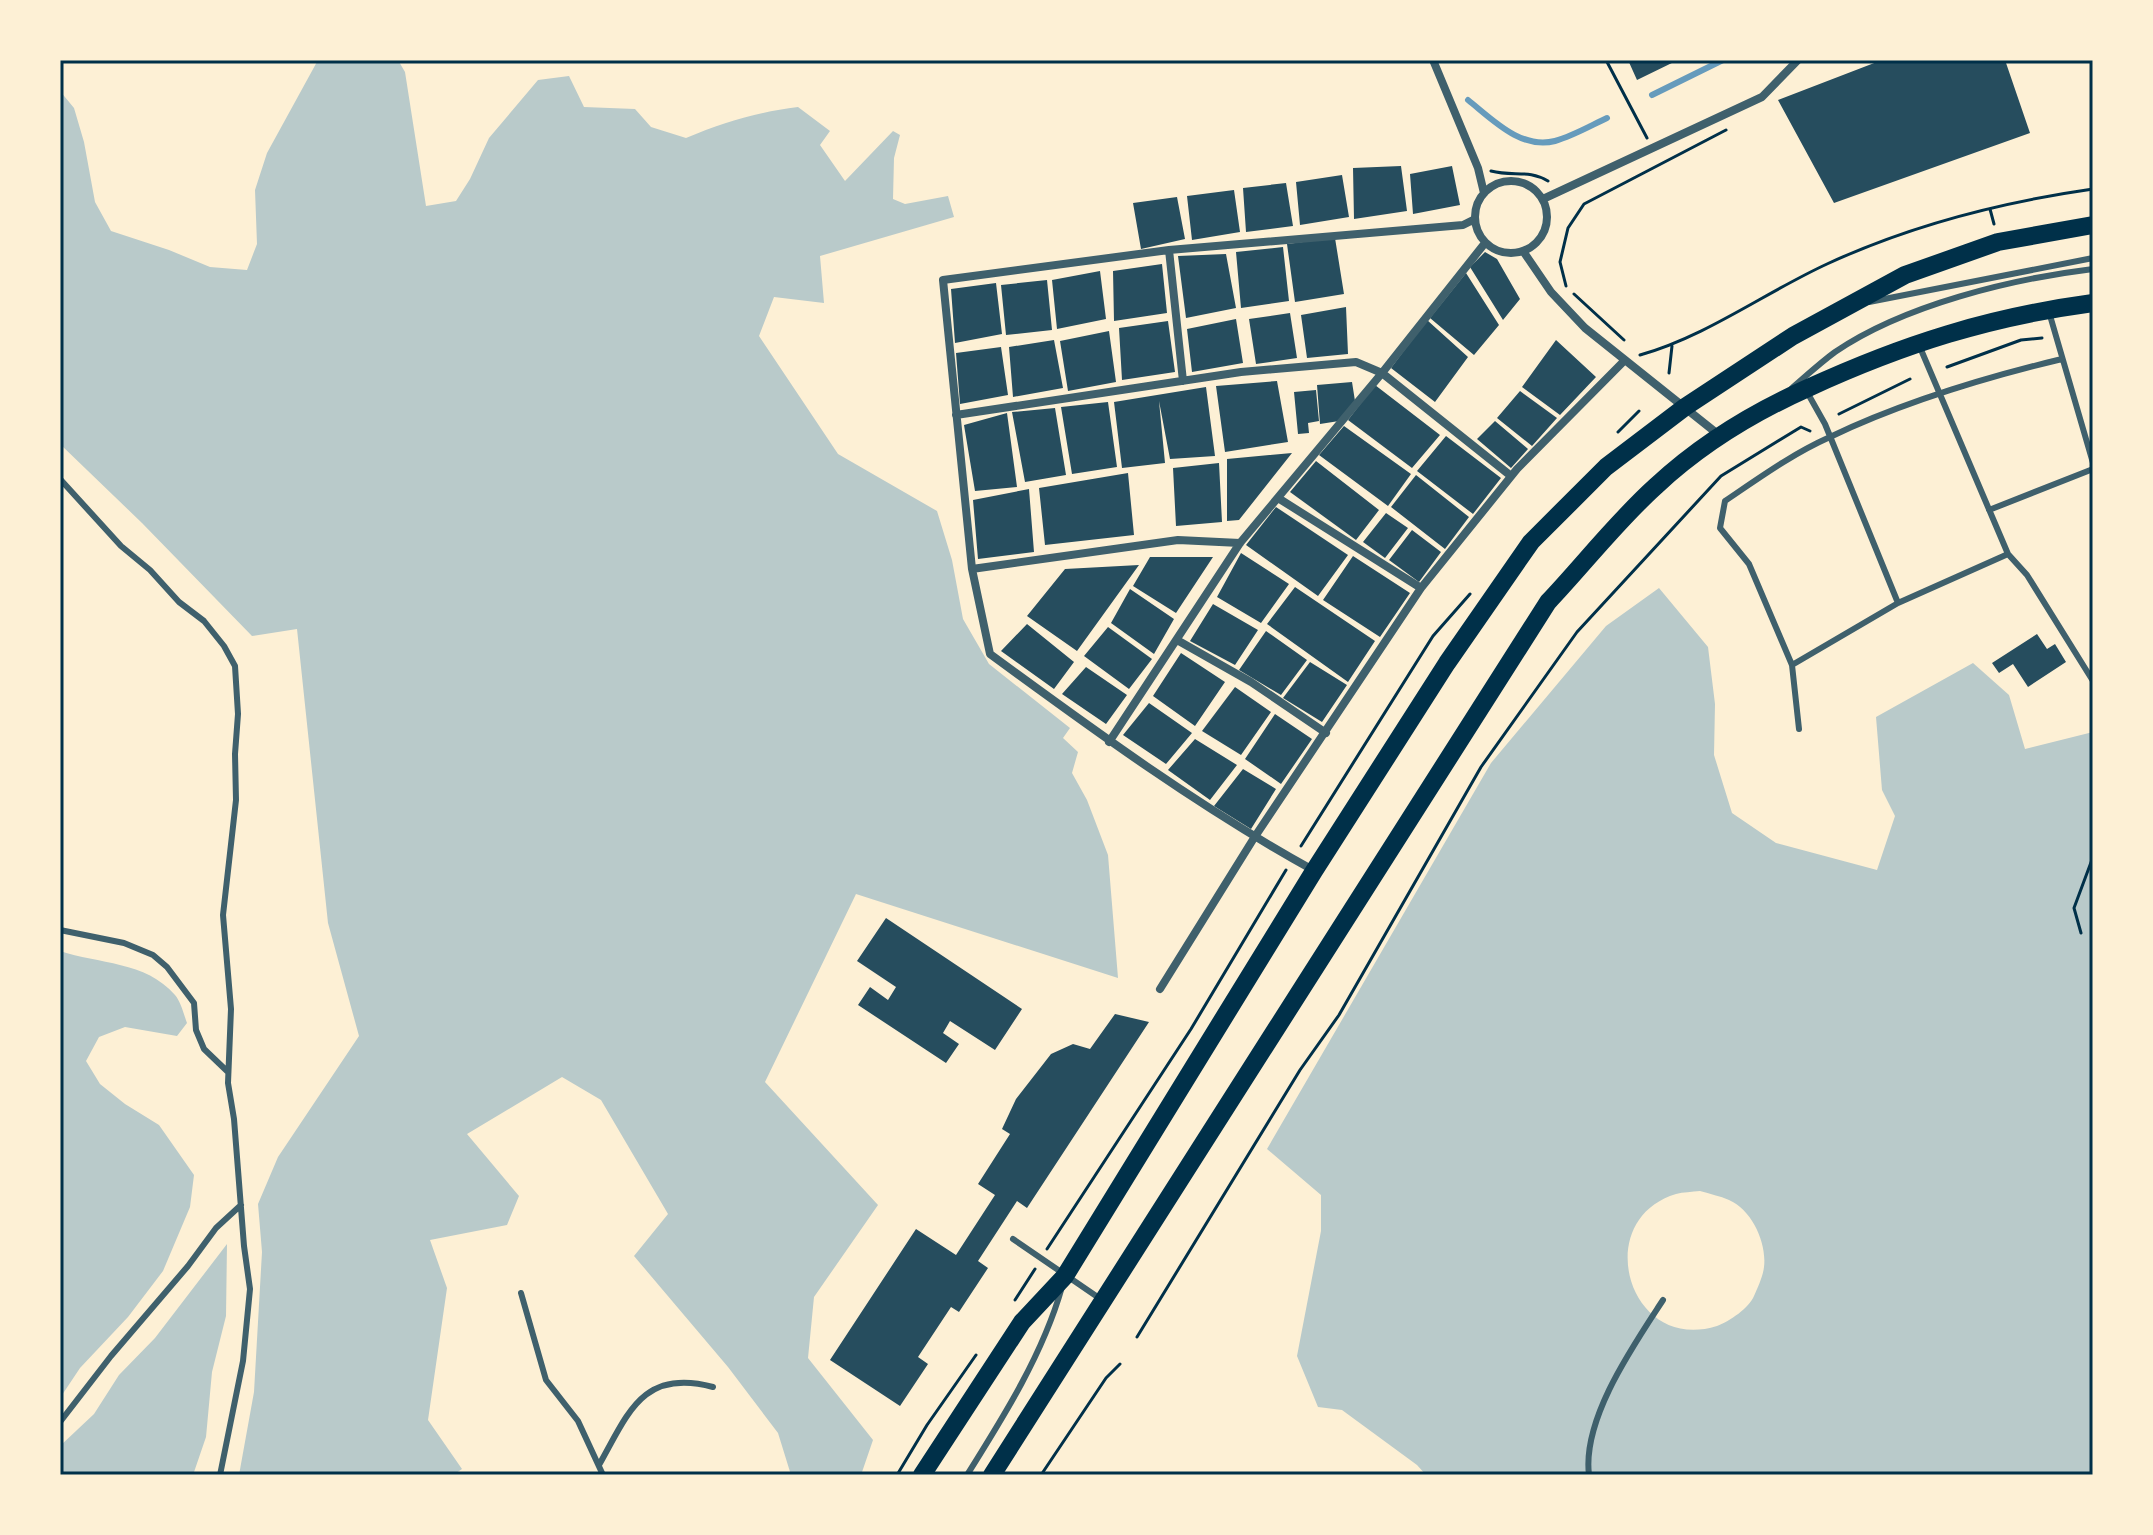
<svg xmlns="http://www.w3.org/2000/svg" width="2153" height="1535" font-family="Helvetica,sans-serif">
<rect width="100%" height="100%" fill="#fdf0d5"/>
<path fill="#b9caca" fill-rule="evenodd" d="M318 60H398L405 72 426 206 456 201 470 179 489 138 538 80 569 76 584 107 635 109 651 127 686 138C724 122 758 112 798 107L830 131 820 145 845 181 893 131 900 135 894 158 893 199 905 204 948 196 954 217 820 256 824 303 774 297 759 336 838 454 937 511 952 560 963 619 989 664 1070 728 1063 738 1078 752 1072 773 1087 800 1108 855 1118 978 856 894 765 1082 878 1205 814 1297 808 1358 873 1440 861 1475H791L778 1433 728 1367 634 1256 668 1214 601 1100 562 1077 467 1134 519 1196 507 1225 430 1240 447 1288 428 1420 462 1469 453 1475H239L254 1392 262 1252 258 1204 278 1157 359 1036 328 923 297 629 252 636 142 523 60 444V91L74 108 84 142 95 202 111 231 169 250 210 267 247 270 257 244 255 190 267 153Z
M1659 588 1708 647 1715 704 1714 755 1732 813 1776 843 1877 870 1895 816 1882 790 1876 717 1973 663 2009 695 2025 749 2093 732V1475H1426L1417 1465 1342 1410 1318 1407 1297 1356 1321 1231V1195L1267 1149 1491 763 1606 626ZM1700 1191C1710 1194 1720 1196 1729 1200 1752 1210 1767 1243 1764 1267 1763 1276 1758 1287 1754 1296 1749 1308 1730 1321 1717 1326 1628 1354 1590 1220 1676 1194 1683 1192 1692 1192 1700 1191Z
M60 951C98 964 146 961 175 995 181 1002 184 1015 187 1023L177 1036 125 1027 99 1037 86 1061 100 1084 125 1104 159 1125 194 1175 190 1207 163 1271 128 1317 80 1368 60 1398Z
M227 1244 226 1316 212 1372 206 1437 193 1475H60V1446L94 1414 119 1375 155 1338Z"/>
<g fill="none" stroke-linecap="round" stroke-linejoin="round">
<path stroke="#669bbc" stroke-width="6" d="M1652 95 1723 60
M1468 100C1492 119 1521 150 1555 141 1573 136 1590 126 1607 118"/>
</g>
<path fill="#264d5e" d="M1628 60H1678L1637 80Z
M1882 60H2005L2030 133 1834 203 1778 100Z
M1401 166 1407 211 1354 219 1353 168Z
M1452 166 1460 205 1413 214 1410 174Z
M1342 175 1349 217 1300 225 1296 182Z
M1286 183 1293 226 1246 232 1243 188Z
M1234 190 1240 232 1192 240 1187 196Z
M1177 197 1185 239 1141 249 1133 203Z
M1335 238 1344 294 1295 302 1287 244Z
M1283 247 1289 301 1241 308 1236 252Z
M1485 252 1497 259 1520 299 1503 320 1470 267Z
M1226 254 1236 308 1186 318 1178 256Z
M1162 264 1167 313 1114 321 1113 271Z
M1100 271 1106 319 1057 329 1052 280Z
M1466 273 1499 325 1474 355 1430 318Z
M1047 280 1052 330 1006 335 1001 285Z
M996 283 1002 334 955 343 951 289Z
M1346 307 1348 354 1307 358 1301 315Z
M1290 313 1297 358 1256 364 1249 319Z
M1236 319 1243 363 1192 372 1187 329Z
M1427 320 1468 357 1435 402 1391 368Z
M1168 321 1175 372 1122 380 1119 328Z
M1109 331 1116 382 1068 391 1060 341Z
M1054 340 1063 388 1013 397 1009 347Z
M1556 340 1596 377 1560 415 1522 387Z
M1001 347 1008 395 960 404 956 353Z
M1277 381 1288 442 1225 452 1216 386Z
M1352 382 1355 401 1339 421 1320 424 1317 385Z
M1375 385 1440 435 1412 468 1348 420Z
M1206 387 1215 456 1170 459 1159 401 1165 463 1122 468 1114 402Z
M1316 390 1319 421 1308 423 1309 433 1298 434 1294 392Z
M1520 391 1557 418 1532 446 1497 418Z
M1108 402 1117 467 1072 474 1061 407Z
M1055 408 1066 475 1025 482 1012 412Z
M1007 413 1017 487 975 491 964 425Z
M1495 421 1528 449 1511 468 1477 439Z
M1344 426 1411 474 1388 506 1319 455Z
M1446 436 1501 478 1473 514 1417 471Z
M1292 453 1239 520 1227 521V459Z
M1316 461 1379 510 1356 540 1290 492Z
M1219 463 1222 522 1176 526 1173 468Z
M1128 473 1134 535 1045 545 1039 488Z
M1416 475 1469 517 1445 549 1391 507Z
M1029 489 1034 552 978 559 973 500Z
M1276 507 1348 555 1318 596 1246 545Z
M1386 513 1408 528 1385 558 1363 542Z
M1412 530 1441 552 1419 582 1389 560Z
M1241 553 1289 584 1261 623 1217 597Z
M1353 556 1410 593 1380 637 1323 600Z
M1150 557H1213L1176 613 1133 586Z
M1139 565 1077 651 1027 616 1065 569Z
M1295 587 1375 641 1348 682 1267 624Z
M1130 589 1174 619 1154 654 1111 623Z
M1213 604 1258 630 1235 665 1190 641Z
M1027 624 1074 662 1054 689 1001 651Z
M1108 627 1152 659 1129 689 1084 656Z
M1266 631 1307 660 1281 695 1239 670Z
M2037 634 2047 649 2055 644 2066 662 2028 687 2013 664 1999 673 1992 663Z
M1181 653 1225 682 1195 726 1153 696Z
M1310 662 1347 685 1322 722 1283 698Z
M1086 667 1127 695 1106 724 1062 694Z
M1235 687 1271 712 1241 755 1202 731Z
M1149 703 1192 733 1166 764 1123 735Z
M1275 714 1312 739 1281 784 1245 759Z
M1195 739 1237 765 1210 800 1168 770Z
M1243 769 1276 789 1251 829 1214 806Z
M886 918 1022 1009 995 1050 950 1021 943 1033 959 1044 946 1063 858 1005 870 987 888 1000 896 987 857 961Z
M1115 1014 1149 1022 1027 1208 1017 1201 978 1261 988 1268 959 1312 951 1307 918 1357 928 1364 900 1406 830 1360 916 1229 956 1255 995 1195 978 1184 1010 1134 1002 1129 1016 1099 1051 1054 1073 1044 1090 1049Z"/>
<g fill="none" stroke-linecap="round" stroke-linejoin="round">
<path stroke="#003049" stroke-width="3" d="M1606 60 1647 138
M1491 171C1513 177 1528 169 1548 181
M1990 209 1994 224
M1566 286 1560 262 1568 228 1584 204 1726 130
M1574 294 1624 340
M1640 355C1707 336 1764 293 1827 264 1911 225 2002 202 2093 189
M1947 367 2021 340 2042 338
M1669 373 1672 346
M1839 414 1910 379
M1618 432 1639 411
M1301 846 1433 636 1470 594
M2081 933 2074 908 2093 857
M1047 1249 1191 1029 1286 870
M1015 1300 1035 1269
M1137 1337 1300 1070 1339 1015 1481 767 1577 632 1721 476 1801 427 1810 431
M897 1475 927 1425 976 1355
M1041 1475 1106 1378 1120 1364"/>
<path stroke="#3f606c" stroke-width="6" d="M1869 302 2093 258
M2049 312 2093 463
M1919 345 2008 554 2027 575 2093 681
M1792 388C1806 376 1820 363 1835 352 1904 305 2011 279 2093 269
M1807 392 1825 424 1898 603
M60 479 121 546 150 570 179 602 204 621 224 646 235 666 238 714 235 754 236 800 223 915 231 1009 228 1083 234 1119 244 1246 250 1289 243 1361 220 1475
M1989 510 2093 469
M1792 665 1898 603 2008 554
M1799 729 1792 665 1749 564 1720 528 1725 501C1759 478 1792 454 1830 437 1903 402 1983 378 2062 359
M60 930 124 943 153 955 167 967 194 1003 196 1030 204 1049 228 1072
M1013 1239 1102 1300
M521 1293 546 1380 578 1421 603 1475
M60 1422 111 1356 188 1266 216 1228 241 1205
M599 1465C628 1414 642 1368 713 1387
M967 1475C1004 1416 1043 1354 1062 1287
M1589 1475C1582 1419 1633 1346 1663 1300"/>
<path stroke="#3f606c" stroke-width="8" d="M1433 60 1478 168 1484 193
M1475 217a36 36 0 1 1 72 0a36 36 0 1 1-72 0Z
M1543 199 1762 97 1798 60
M1169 250 1183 381
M1523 251 1551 292 1585 328 1719 435
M956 415 1241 372 1356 362 1382 373 1511 476
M1278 498 1421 588
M972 569 1178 540 1240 543
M1177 640 1251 682 1326 733
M1109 742 1240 543 1382 373 1485 243
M1313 870C1199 807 1095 731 990 654L972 569 943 280 1169 250 1463 225 1475 219
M1160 989 1254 838 1421 588 1517 469 1625 360"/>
<path stroke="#003049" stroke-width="18" d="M922 1475 1022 1322 1065 1276 1314 871 1447 663 1531 542 1606 467 1685 407 1793 336 1905 275 1998 242 2093 225
M992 1475 1548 602C1584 564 1617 521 1656 486 1701 444 1752 413 1808 388 1904 344 1989 317 2093 303"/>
</g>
<rect width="2153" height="1535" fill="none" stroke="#fdf0d5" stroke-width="124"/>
<rect x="62" y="62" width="2029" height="1411" fill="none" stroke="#003049" stroke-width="3"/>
</svg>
